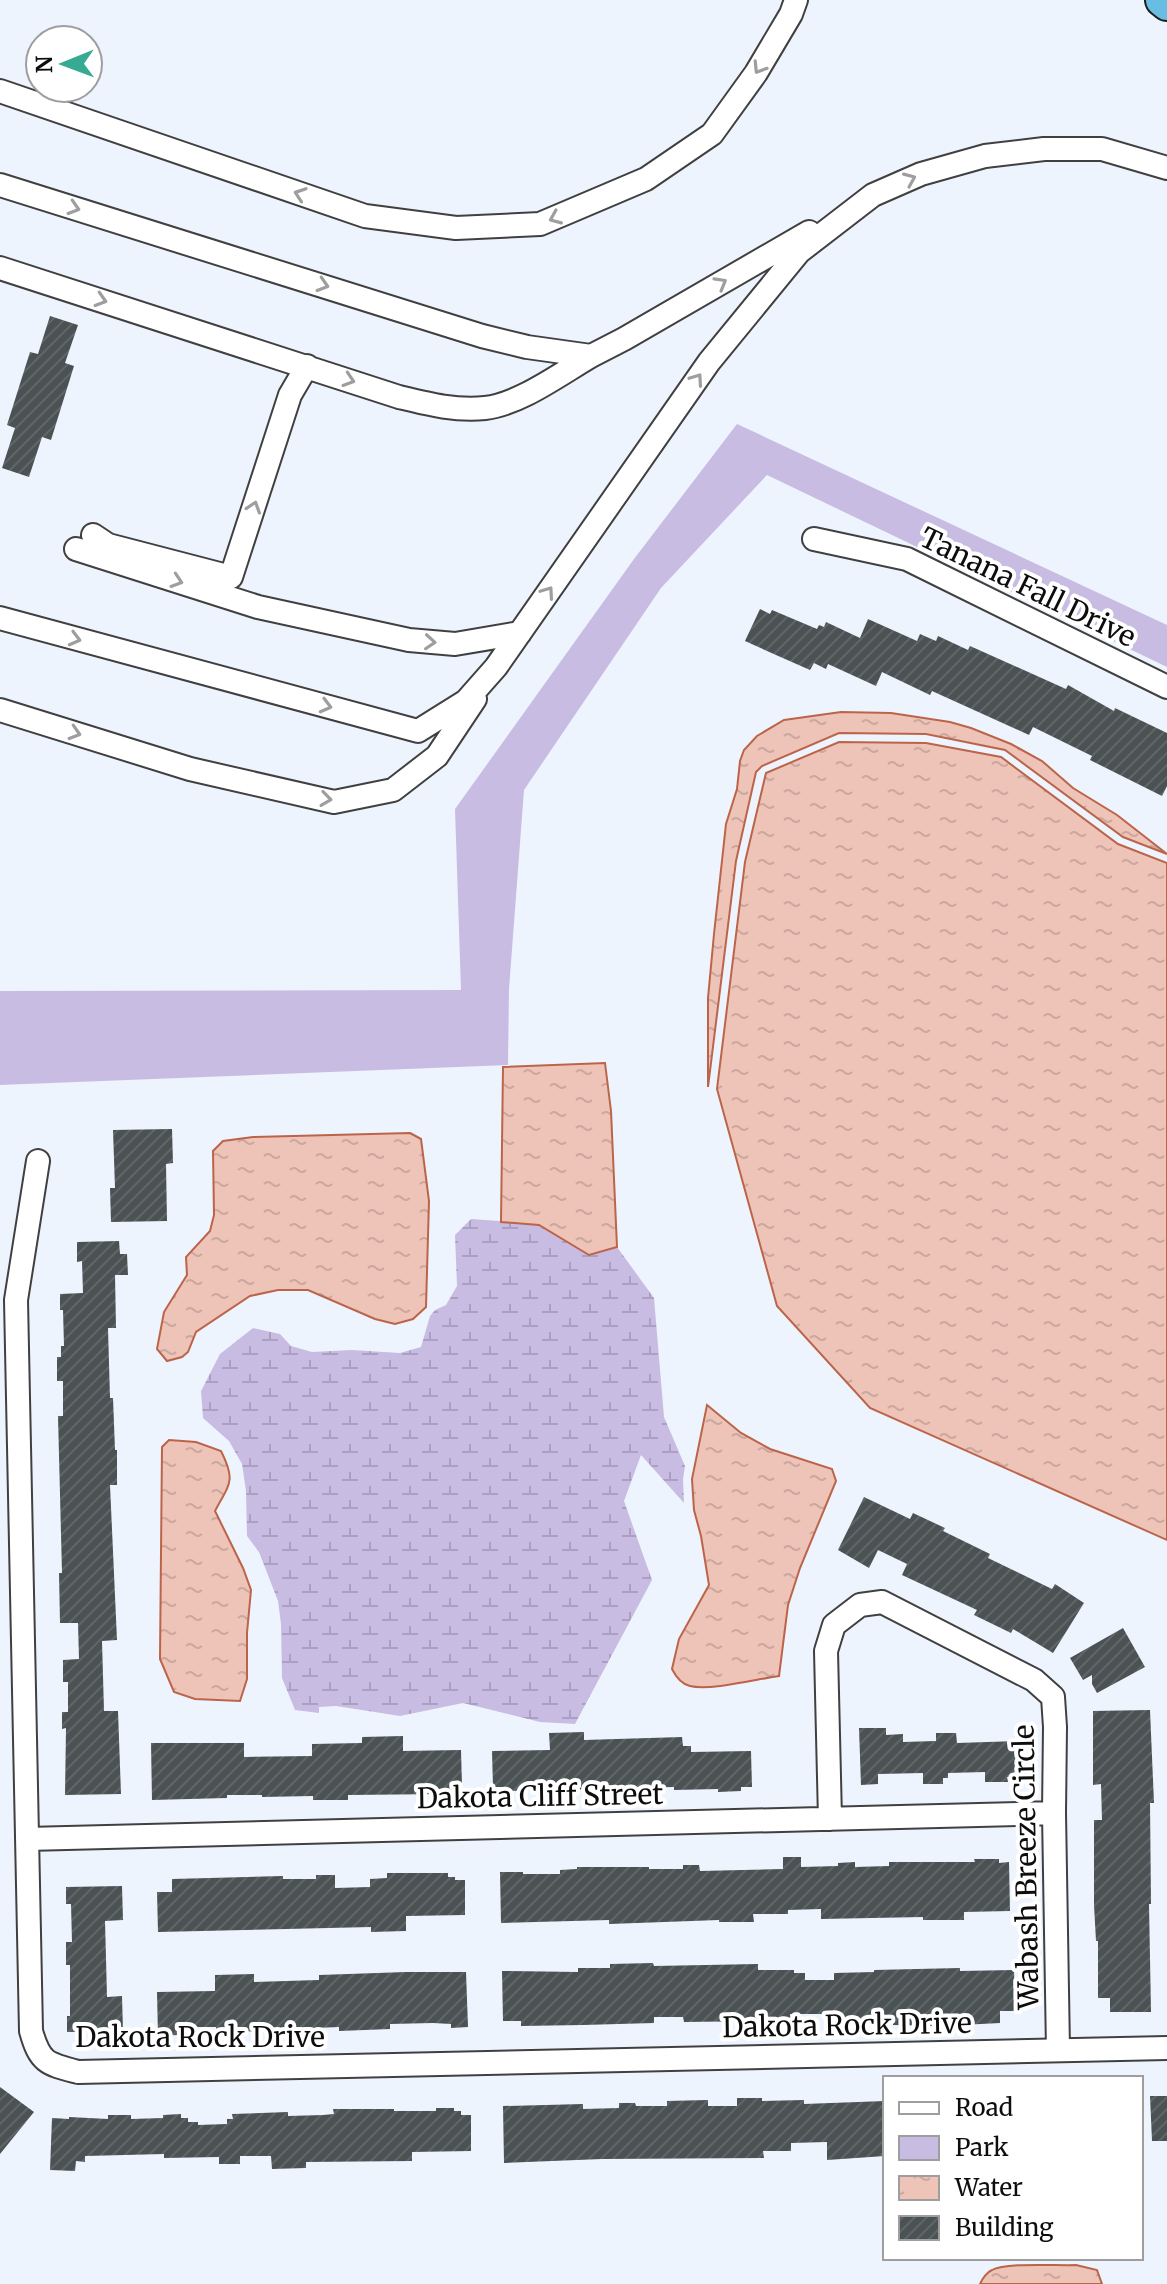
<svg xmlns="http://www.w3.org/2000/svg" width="1167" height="2284" font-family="Merriweather,serif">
<defs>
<pattern id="wetland-marsh" width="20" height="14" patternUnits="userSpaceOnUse" patternTransform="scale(2)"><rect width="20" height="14" fill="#c8bce3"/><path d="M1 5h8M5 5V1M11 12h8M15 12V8" fill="none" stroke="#aba0c2"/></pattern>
<pattern id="water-ripples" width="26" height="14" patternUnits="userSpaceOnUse" patternTransform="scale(2)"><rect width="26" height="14" fill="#eec4b9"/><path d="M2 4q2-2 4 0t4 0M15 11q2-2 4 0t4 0" fill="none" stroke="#cba79e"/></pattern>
<pattern id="building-hatch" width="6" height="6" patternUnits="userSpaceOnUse" patternTransform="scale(2)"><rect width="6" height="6" fill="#4a5254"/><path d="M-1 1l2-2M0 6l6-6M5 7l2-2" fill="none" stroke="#606668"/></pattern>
</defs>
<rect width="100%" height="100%" fill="#eef4fd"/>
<path fill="url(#wetland-marsh)" d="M471 1219 539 1224 589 1254 617 1247 654 1298 664 1417 685 1466 683 1479 684 1503 641 1455 624 1501 652 1580 575 1724 540 1722 463 1703 400 1716 336 1706 319 1707V1713L295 1710 282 1678 281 1624 278 1601 259 1552 247 1536 246 1491 242 1464 229 1441 203 1418 201 1391 220 1354 253 1328 280 1334 291 1346 312 1352 352 1350 400 1353 421 1347 430 1316 435 1310 446 1305 457 1286 455 1235Z"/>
<path fill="#c8bce3" d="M737 424 1167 625V667L767 475 661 588 524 790 509 989 508 1065 0 1085V991L461 990 455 809 634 559Z"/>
<path fill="url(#water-ripples)" stroke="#bc6449" stroke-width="2" d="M841 712 891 713 950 722 971 728 1011 744 1042 761 1073 788 1117 815 1167 854 1123 837 1005 750 926 734 839 733 762 766 756 772 736 861 708 1087V998L714 934 726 824 737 789 740 761 744 750 757 736 784 720Z
M839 742 926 743 1001 757 1118 844 1167 863V1540L870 1408 777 1306 717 1089 745 862 766 773Z
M605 1063 611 1111 617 1247 589 1255 539 1225 501 1222 503 1067Z
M410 1133 421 1139 429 1201 426 1307 413 1319 395 1324 375 1319 308 1290H278L250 1296 196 1332 188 1352 182 1357 167 1361 157 1349 164 1312 187 1275 186 1257 210 1231 214 1215 213 1151 223 1141 253 1137Z
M707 1405 741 1433 770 1449 832 1469 836 1481 800 1568 788 1605 779 1676C757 1679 710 1691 690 1686 681 1684 676 1677 672 1669L679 1639 709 1585 701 1536 694 1510 692 1479Z
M169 1440 196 1442 221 1451C236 1481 230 1483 215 1511L243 1568 251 1590 247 1633V1679L240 1701 195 1699 174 1692 160 1659 162 1447Z
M1076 2265 1097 2270 1102 2284H980C982 2279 987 2272 992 2270 1005 2262 1059 2266 1076 2265Z"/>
<path fill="url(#building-hatch)" d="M50 316 78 325 65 363 74 366 51 440 42 437 29 477 2 468 15 428 7 425 30 352 38 354Z
M760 609 770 614 772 610 817 629 819 625 824 627 826 622 860 638 868 619 917 641 920 634 936 641 938 636 968 650 970 646 1066 689 1068 685 1114 711 1115 708 1167 733V786L1162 796 1090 760 1092 756 1033 727 1029 735 932 691 930 695 882 672 876 686 828 664 826 669 814 663 810 670 776 655 745 641Z
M172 1129 173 1163 166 1164 167 1221 111 1222 110 1188H115L113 1130Z
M119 1241 120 1254H127L128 1275H115L116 1328H108L110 1398H113L115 1450H117V1485H110L117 1640 102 1641 104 1711H118L121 1794 65 1795 66 1728 62 1729V1712H68V1682H63V1660L79 1659 78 1623H60L59 1573H62L58 1416H63V1381H57V1357H61V1346H64L63 1310H60V1294L83 1293 82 1261 77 1262V1242Z
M864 1497 910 1519 913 1513 945 1528 943 1531 990 1554 988 1558 1052 1589 1055 1584 1084 1603 1053 1653 1013 1629 1011 1633 974 1615 977 1610 902 1575 907 1564 878 1550 869 1568 838 1550Z
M1123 1628 1145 1667 1097 1693 1092 1684V1675L1083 1680 1070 1658Z
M1150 1710 1154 1803H1150L1151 1904H1149L1151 2012H1110V1998H1098V1941H1096L1094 1905V1820H1102L1101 1784 1093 1785V1711Z
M859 1728H886V1735L903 1734V1742L936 1741V1733H956L957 1743 1018 1741 1019 1777H1007L1008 1782H985V1772L948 1773V1778H943V1784H923V1773L878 1774V1784L861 1785Z
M584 1732V1740L682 1737 683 1746H691V1752L751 1751 752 1787H741V1791L718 1792V1789L674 1790V1787L626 1788V1791L601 1792V1789L505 1791V1787H493L492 1751 550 1750 549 1733Z
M403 1736V1751L461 1750 462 1786H453V1790H446V1794L348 1795V1800H313V1796L262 1797V1795H227V1798L152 1800 151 1743H244V1757L312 1756V1744L362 1743V1737Z
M783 1857H801V1867L838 1866V1863L855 1862V1867L889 1866V1862H975L974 1859H999V1863L1009 1862 1010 1911 964 1912V1920H923V1917L821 1919V1909L788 1910V1914H753L754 1922H719V1920L609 1924V1920L501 1923 500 1872H523V1874H560V1870L577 1869V1867H649V1869H683V1865H699L700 1871 783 1869Z
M387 1873H448V1877H455V1880H465V1915L406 1916V1931L371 1932V1927L158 1932 157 1892H172V1879L283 1876V1879H316V1875H335V1888L370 1887V1879L387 1878Z
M122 1886 123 1920 105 1921 107 1997 122 1996 123 2031 67 2032V2016H70V1965H66V1942H72L71 1904H66V1887Z
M653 1963 654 1966 758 1964V1970H794V1973H805V1980H834V1973L874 1972V1970L960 1968V1971L1014 1970 1015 2011H1000V2023L942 2026 893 2025V2022H875V2021H843V2024H825V2014H790L791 2026 773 2027V2021L684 2022 683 2017H654V2023L583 2025 521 2026V2021H503L502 1971 578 1972V1968H610V1964Z
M406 1972H466L468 2027 451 2028V2024L433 2023 390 2024V2029L339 2031V2027L290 2029V2033H266V2031L216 2032V2027H184V2032H177V2035L158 2036 157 1992 215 1991V1975L254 1974V1982L319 1980V1975Z
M0 2087 34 2112 0 2154Z
M1150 2096H1167V2141H1152Z
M737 2098H762V2101L804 2100V2104L885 2101V2156L827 2160V2142L791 2143V2151H763L764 2158 602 2159 504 2163 503 2106 583 2104V2109L619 2108V2103H635L636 2106H667V2101L708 2100V2106H737Z
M436 2108H454V2111H461V2115H471V2151L412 2152V2161L306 2162V2168L272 2169 271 2156H240V2164H219V2157L164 2158V2154L85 2156V2162L76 2161 75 2171 50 2170 52 2118 69 2119V2117L108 2119V2115H131V2119L163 2118V2115L181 2114V2118H188V2122H198V2125L227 2124V2119H233L232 2114 288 2112V2116L323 2115 334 2114 333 2109H394V2111H436Z"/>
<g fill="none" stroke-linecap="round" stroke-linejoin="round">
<defs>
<path id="minor" d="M0 91 365 216 456 228 540 224 646 179 712 134 756 73 791 14 796 0
M0 185 482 336 527 347 591 356 624 339 809 232
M0 268 399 397C428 404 455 411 485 408 520 404 560 374 591 356
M93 535 108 545 231 577 290 395 307 366
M814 539 907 559 1167 687
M76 549 258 607 409 640 455 644 520 633
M0 618 418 731 466 701 496 667 709 362 799 252 873 195 921 174 985 156 1044 149H1102L1167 168
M0 710 190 769 334 802 393 790 437 756 475 699
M38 1161 16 1300 31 2031C40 2063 47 2064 78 2072L1167 2048
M830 1819 826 1651 834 1625 860 1605 882 1602 1034 1680 1053 1697 1055 1727 1054 1813 1058 2050
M27 1839 1054 1813"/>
<path id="highway" d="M1162 0 1167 4"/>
</defs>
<use href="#minor" stroke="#404040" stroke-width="26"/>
<use href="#highway" stroke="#1e1e1e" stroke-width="36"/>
<use href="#minor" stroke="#fff" stroke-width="22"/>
<use href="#highway" stroke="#67bee2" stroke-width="32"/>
</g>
<defs><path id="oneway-chevron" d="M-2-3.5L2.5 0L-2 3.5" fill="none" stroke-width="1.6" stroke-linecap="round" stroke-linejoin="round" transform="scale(2)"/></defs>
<g stroke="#9e9e9e">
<use href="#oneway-chevron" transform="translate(759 68) rotate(122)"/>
<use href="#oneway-chevron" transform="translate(910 179) rotate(-23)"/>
<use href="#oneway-chevron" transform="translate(300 194) rotate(-161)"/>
<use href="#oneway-chevron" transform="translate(74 208) rotate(17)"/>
<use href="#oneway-chevron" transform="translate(555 218) rotate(157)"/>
<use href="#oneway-chevron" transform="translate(721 283) rotate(-30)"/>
<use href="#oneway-chevron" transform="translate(323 285) rotate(17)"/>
<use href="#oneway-chevron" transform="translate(101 300) rotate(17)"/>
<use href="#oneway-chevron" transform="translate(697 379) rotate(-55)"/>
<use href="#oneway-chevron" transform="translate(349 380) rotate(18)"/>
<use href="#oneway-chevron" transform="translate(254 507) rotate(-72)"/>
<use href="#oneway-chevron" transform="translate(177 581) rotate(18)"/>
<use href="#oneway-chevron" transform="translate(548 592) rotate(-55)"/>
<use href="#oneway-chevron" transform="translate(75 639) rotate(15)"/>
<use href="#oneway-chevron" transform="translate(430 642) rotate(4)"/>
<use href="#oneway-chevron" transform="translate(326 706) rotate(15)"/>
<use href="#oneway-chevron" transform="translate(75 733) rotate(17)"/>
<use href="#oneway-chevron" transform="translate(326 799) rotate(8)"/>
</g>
<g text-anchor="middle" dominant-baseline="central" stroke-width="8" stroke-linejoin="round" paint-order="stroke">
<g font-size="28" fill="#0d0d0d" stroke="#fff">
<text transform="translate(1028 587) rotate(26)">Tanana Fall Drive</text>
<text transform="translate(540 1796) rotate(-1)">Dakota Cliff Street</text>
<text transform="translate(1026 1867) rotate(-91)">Wabash Breeze Circle</text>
<text transform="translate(847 2025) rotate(-1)">Dakota Rock Drive</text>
<text x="200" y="2037">Dakota Rock Drive</text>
</g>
</g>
<rect x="883" y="2076" width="260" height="184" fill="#ffffff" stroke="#9e9e9e" stroke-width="2"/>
<rect x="899" y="2102" width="40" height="12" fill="#ffffff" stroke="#9e9e9e" stroke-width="2"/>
<text x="955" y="2116" font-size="24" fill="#0d0d0d">Road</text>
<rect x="899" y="2136" width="40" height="24" fill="#c8bce3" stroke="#9e9e9e" stroke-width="2"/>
<text x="955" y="2156" font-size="24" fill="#0d0d0d">Park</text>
<rect x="899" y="2176" width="40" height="24" fill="url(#water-ripples)" stroke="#9e9e9e" stroke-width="2"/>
<text x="955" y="2196" font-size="24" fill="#0d0d0d">Water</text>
<rect x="899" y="2216" width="40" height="24" fill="url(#building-hatch)" stroke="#9e9e9e" stroke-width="2"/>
<text x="955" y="2236" font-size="24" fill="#0d0d0d">Building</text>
<g transform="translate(64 64) rotate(269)"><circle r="38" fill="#ffffff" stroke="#9e9e9e" stroke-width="2"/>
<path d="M0-6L14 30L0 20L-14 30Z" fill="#36ab92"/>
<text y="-12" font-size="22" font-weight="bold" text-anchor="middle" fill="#0d0d0d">N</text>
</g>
</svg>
